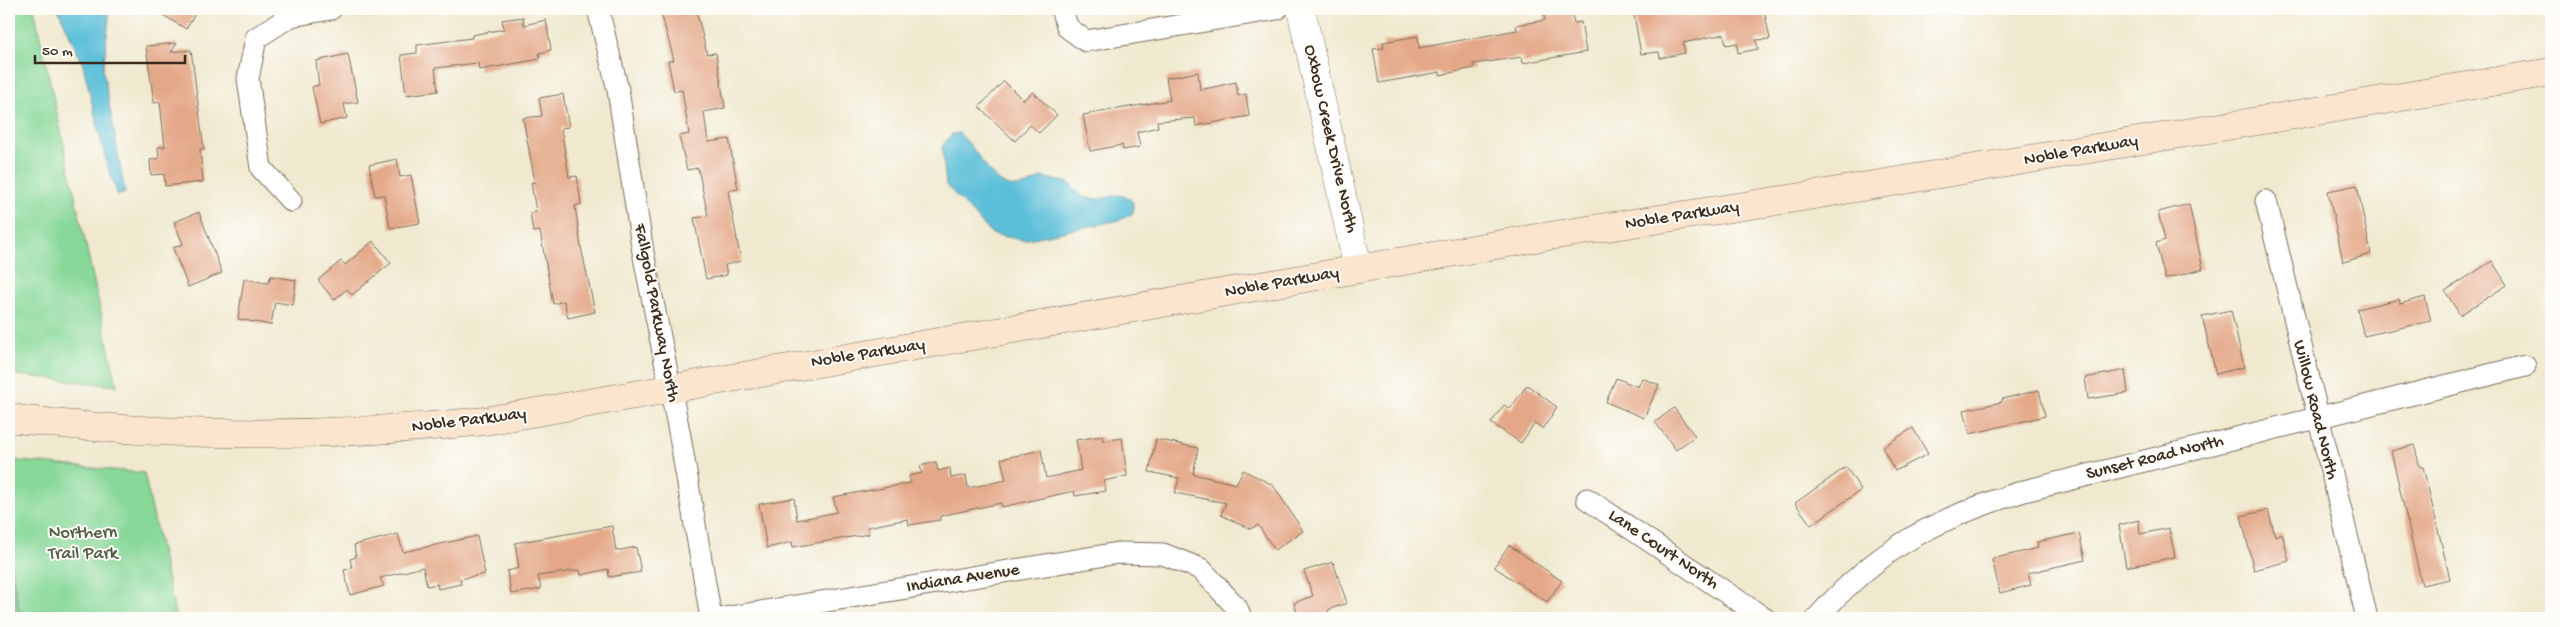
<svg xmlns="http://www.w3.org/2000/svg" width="2560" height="627" font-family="'Gochi Hand',sans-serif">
<rect width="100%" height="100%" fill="#fdfcf7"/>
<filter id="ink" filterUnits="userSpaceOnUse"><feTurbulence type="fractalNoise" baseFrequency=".02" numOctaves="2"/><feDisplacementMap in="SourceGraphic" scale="10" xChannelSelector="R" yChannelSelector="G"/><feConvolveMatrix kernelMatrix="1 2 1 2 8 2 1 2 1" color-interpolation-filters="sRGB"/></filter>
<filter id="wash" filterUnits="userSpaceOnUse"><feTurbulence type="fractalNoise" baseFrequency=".0096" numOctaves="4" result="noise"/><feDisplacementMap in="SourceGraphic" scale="20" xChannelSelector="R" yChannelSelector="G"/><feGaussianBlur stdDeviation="1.12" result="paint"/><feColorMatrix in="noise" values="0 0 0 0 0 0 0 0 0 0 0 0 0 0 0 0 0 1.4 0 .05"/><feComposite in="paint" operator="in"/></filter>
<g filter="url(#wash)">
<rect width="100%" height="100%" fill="#f0e9cf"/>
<path fill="#87d899" stroke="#61815c" d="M9 9H34L117 386 9 374Z
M9 460 144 473 176 618H21L9 558Z"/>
<path fill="#6db881" stroke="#547150" d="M9 558 21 618H9Z"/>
<path fill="#5bbfd9" stroke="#4b747c" d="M58 9H110L103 70 125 193 118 196 105 158 83 65Z
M959 133C987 158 996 208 1042 177L1069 183 1083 197C1088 198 1094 199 1099 199 1113 197 1121 190 1133 202V213L1120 220 1023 240 992 234 946 185 942 146 952 134Z"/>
<g id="blocks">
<path fill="#e4a888" d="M153 9H198L186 29Z
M660 9H696L707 54 716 53 725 108 704 112 708 142 729 139 738 189 728 191 741 261 725 265 727 275 706 279 694 218 708 216 698 168 687 170 679 136 689 134 682 90 674 91 668 61 674 60Z
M1633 9H1669L1670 12 1691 9H1748L1749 12 1764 10 1770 39 1756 40 1758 49 1738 53 1737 43 1726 45 1724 34 1683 43 1685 53 1660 58 1659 52 1641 54Z
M1571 10 1574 23 1581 22 1586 52 1523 63 1522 57 1473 64 1474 68 1440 75V72L1379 83 1373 49 1384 48 1383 42 1418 36 1419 48 1517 30 1516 25 1545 20 1544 15Z
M523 17 524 25 546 20 551 50 539 53 540 59 479 70 478 63 435 68 438 91 406 95 401 55 417 53V45L472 38V35L504 29 502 20Z
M177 43 171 52 191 50 204 149H200L203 182 165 186 164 174 151 175 150 160 159 158 158 147H165L160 102 154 103 146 46Z
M348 54 358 102 344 104 347 118 320 124 312 87 319 85 316 61Z
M1198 72 1200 90 1236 82 1238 96 1246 94 1249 116 1196 126 1195 118 1157 121 1158 127 1137 132 1140 147 1123 150 1122 145 1090 151 1083 115 1170 100 1166 78Z
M1004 81 1023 100 1033 92 1057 115 1039 133 1030 125 1015 141 979 107Z
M563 94 569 127 561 128 569 177 577 176 581 204 575 206 581 247 595 312 568 318 564 301 553 304 540 231 533 232 530 213 536 211 531 183 535 182 523 118 542 116 539 98Z
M397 159 400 177 411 175 420 223 390 228 384 195 375 196 369 165Z
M2357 185 2371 254 2343 262 2328 191Z
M2189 204 2203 269 2165 279 2156 243 2165 240 2158 212Z
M199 212 222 273 188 287 173 248 183 244 174 222Z
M373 241 391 263 352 295 347 289 334 300 318 280 341 261 345 265Z
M2492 261 2507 285 2460 315 2445 291Z
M271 276 296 280 293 305 275 302 271 325 238 319 244 279 268 283Z
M2425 297 2431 321 2364 336 2357 309 2399 299 2400 304Z
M2231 310 2244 367 2216 374 2202 316Z
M2125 370 2128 393 2088 399 2085 378Z
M1616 378 1638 387 1642 378 1659 385 1644 418 1606 402Z
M1527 385 1557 407 1543 429 1535 423 1521 443 1491 423 1504 405 1510 409Z
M2039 390 2045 416 1970 434 1964 410 2002 402V399Z
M1674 408 1695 436 1676 450 1655 422Z
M1913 428 1928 454 1895 471 1882 447Z
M1102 436 1103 441 1122 438 1127 476 1104 481 1106 491 1075 496 1074 491 1002 507 1001 503 940 516V520L909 525 908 519 867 527 869 534 793 547 792 542 767 548 759 504 794 498 797 520 837 512 833 497 911 483 909 476 922 473 920 466 936 462 938 471 950 468 951 478 966 475 968 488 1006 480 1001 459 1041 450 1046 478 1081 470 1076 440Z
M1156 439 1198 448 1193 474 1236 484 1243 470 1273 485 1303 531 1275 550 1258 525 1250 529 1221 515 1226 503 1175 493 1179 478 1149 472Z
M2414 445 2420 467H2423L2450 579 2422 585 2391 451Z
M1846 467 1861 490 1811 525 1795 503Z
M2268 510 2275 536 2282 533 2289 561 2254 570 2241 516Z
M2139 520 2140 534 2169 528 2175 557 2126 567 2119 525Z
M612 526 616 551 636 547 641 572 609 577 608 569 581 575 580 570 538 576 541 589 511 594 507 571 519 568 515 543Z
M2079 533 2085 560 2028 573 2031 585 2000 593 1992 559 2038 548 2037 542Z
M398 534 403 552 477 536 485 574 460 579 461 584 438 589 437 584 427 586 423 567 380 578 384 586 350 595 344 570 352 568 350 559 356 557 354 545Z
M1509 545 1562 581 1547 602 1494 567Z
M1333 562 1347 603 1328 610 1330 618H1299L1294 603 1313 596 1304 571Z"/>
</g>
</g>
<g filter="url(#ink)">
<use href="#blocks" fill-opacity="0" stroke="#7a6d5c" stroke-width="1"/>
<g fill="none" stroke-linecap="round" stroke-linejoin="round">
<defs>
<path id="minor" d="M598 9 618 90 643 252 679 431 711 618
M1061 9 1068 28 1086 41 1277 9
M291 201 261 168 248 79 256 38 291 16 331 9
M2266 201 2367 618
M1587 499 1764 618
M724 618 1118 553 1163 554 1201 569 1237 608 1241 618
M1817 618C1878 548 1937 518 2024 491L2525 366"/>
<path id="tertiary" d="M1301 9 1358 269"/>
<path id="secondary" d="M9 418C167 438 327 438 485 421L1536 238 1802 197 2551 72"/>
</defs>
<use href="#minor" stroke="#7a6d5c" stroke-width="23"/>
<use href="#tertiary" stroke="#7a6d5c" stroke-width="29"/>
<use href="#secondary" stroke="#7a6d5c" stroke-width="29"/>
<use href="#minor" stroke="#fff" stroke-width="21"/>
<use href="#tertiary" stroke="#fff" stroke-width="28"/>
<use href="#secondary" stroke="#fbe5cf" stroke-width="28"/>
</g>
</g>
<g text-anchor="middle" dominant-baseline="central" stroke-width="4" stroke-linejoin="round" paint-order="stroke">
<g font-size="18" fill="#3b2a1e" stroke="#fdfcf7">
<text transform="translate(1330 139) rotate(77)">Oxbow Creek Drive North</text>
<text transform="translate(2081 151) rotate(-10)">Noble Parkway</text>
<text transform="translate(1682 216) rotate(-9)">Noble Parkway</text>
<text transform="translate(1282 283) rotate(-10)">Noble Parkway</text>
<text transform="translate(656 313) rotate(79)">Fallgold Parkway North</text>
<text transform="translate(868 354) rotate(-9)">Noble Parkway</text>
<text transform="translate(2315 410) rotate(76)">Willow Road North</text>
<text transform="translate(469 421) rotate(-7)">Noble Parkway</text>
<text transform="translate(2155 458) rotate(-14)">Sunset Road North</text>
<text transform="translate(1663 550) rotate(34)">Lane Court North</text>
<text transform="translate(963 579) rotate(-9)">Indiana Avenue</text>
</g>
<g font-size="18" fill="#525e43" stroke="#fdfcf7">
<text x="83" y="533">Northern<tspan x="83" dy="21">Trail Park</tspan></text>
</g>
</g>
<rect width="2560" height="627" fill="none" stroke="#fdfcf7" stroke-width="30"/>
<path d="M35 55v8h150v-8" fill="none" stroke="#3b2a1e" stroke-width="2.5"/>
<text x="42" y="55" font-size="15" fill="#3b2a1e" stroke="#fdfcf7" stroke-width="4" paint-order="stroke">50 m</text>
</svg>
